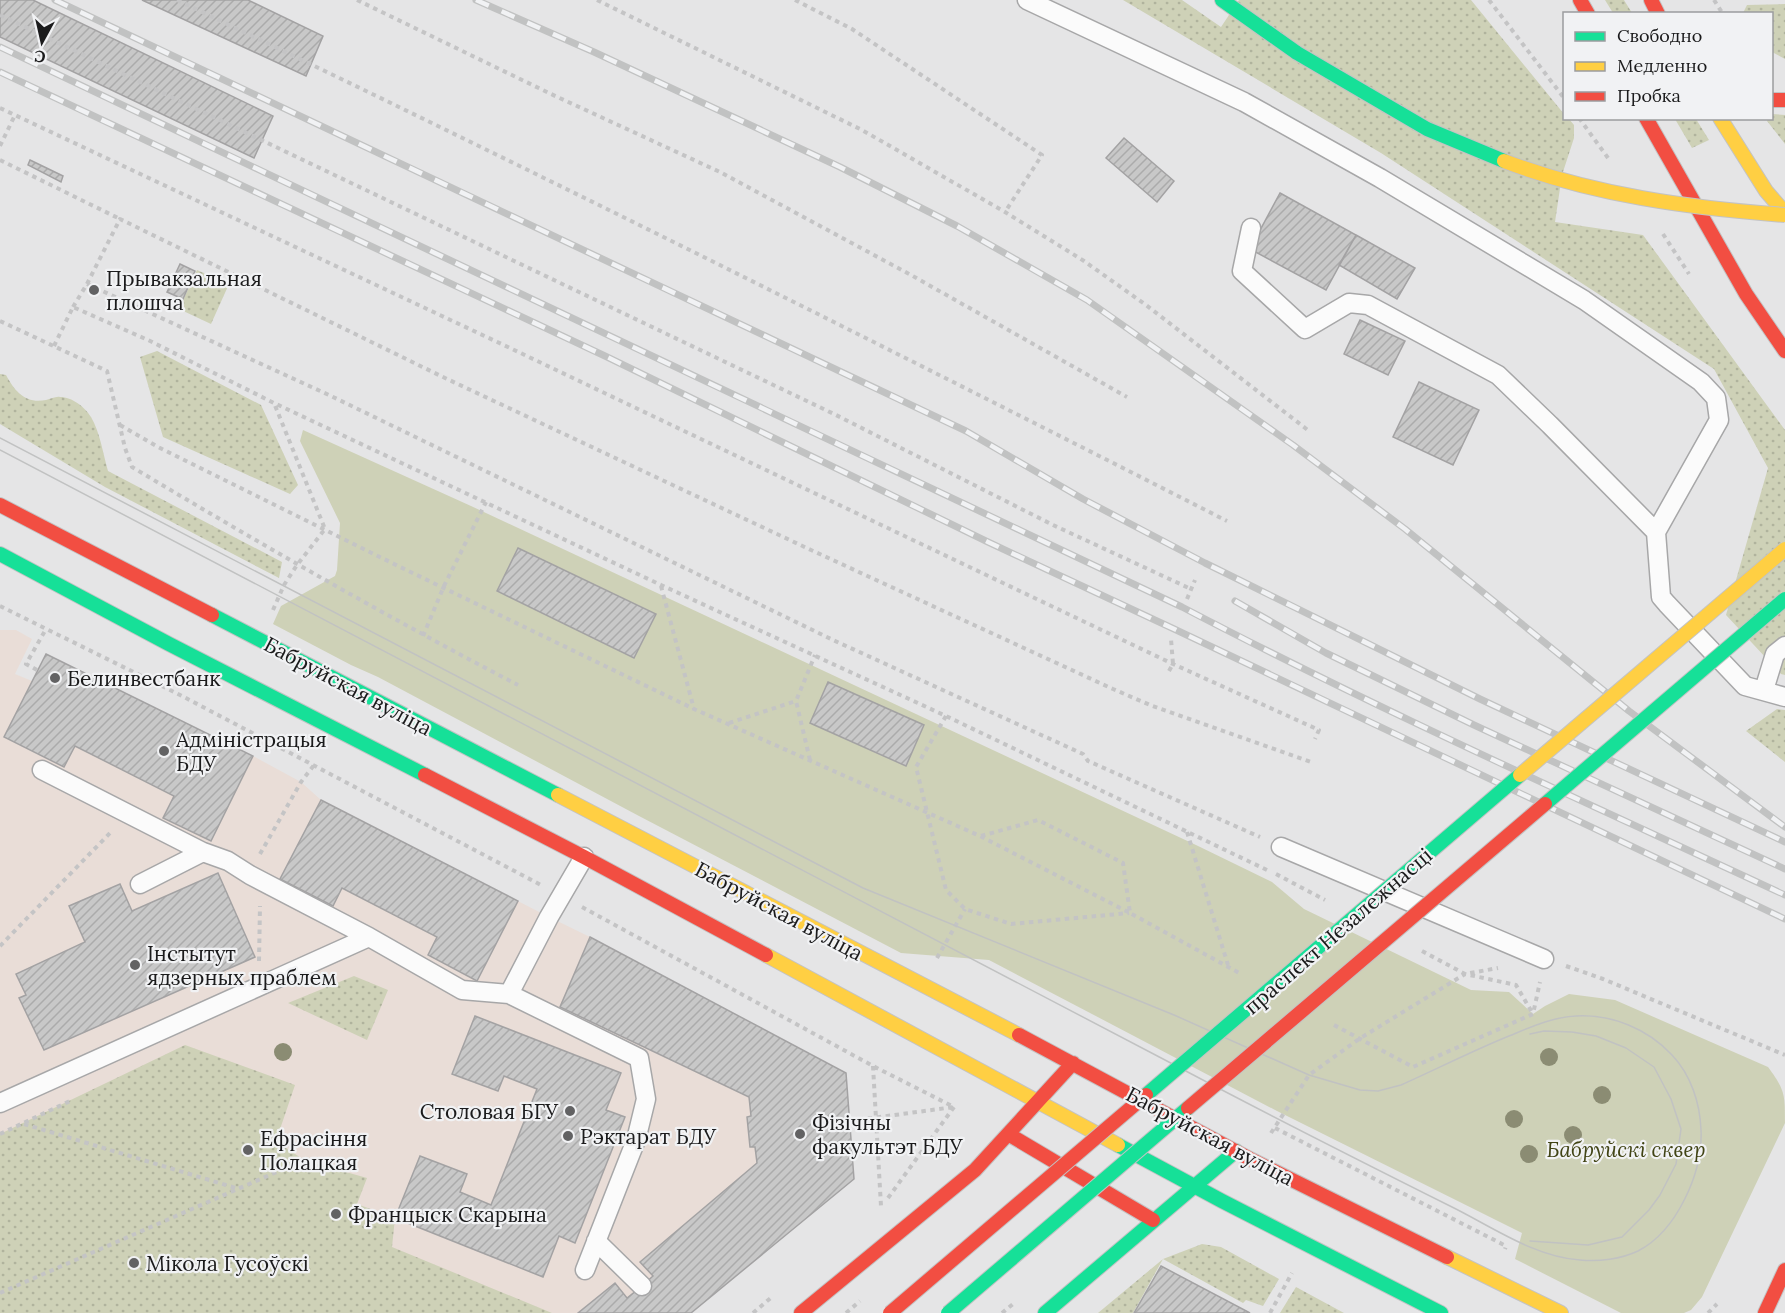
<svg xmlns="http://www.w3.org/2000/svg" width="1785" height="1313" font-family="Lora,serif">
<defs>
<pattern id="grass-dots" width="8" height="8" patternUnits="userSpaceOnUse" patternTransform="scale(1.5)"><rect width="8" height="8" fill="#ced1b7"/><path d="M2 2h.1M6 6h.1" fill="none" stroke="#b0b39d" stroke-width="1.8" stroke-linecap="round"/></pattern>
<pattern id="building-hatch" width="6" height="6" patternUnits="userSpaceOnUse" patternTransform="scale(1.5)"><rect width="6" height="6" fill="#c8c8c8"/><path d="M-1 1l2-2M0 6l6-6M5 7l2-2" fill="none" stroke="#ababab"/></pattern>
</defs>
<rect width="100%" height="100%" fill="#e5e5e6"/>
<path fill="#e9ddd7" d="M0 630H16L32 639 15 674 32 681 46 654 253 756 301 782 321 800 549 917 590 937 846 1073 854 1179 691 1313H0Z"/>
<path fill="url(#grass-dots)" d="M1123 0H1182L1221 27 1239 0H1471L1564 114V118L1569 119 1574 125V138L1562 175 1555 222 1643 235 1785 430V675L1781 674 1726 615 1768 468 1714 369 1381 153Z
M1605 0H1624L1632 13H1613Z
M1785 4V59L1772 52V14L1743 13 1747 5Z
M1772 114 1785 115V144L1767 121 1768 119 1772 118Z
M1675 119H1696L1709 140 1692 148Z
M197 270 229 284 211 324 179 309Z
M157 351 261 405 298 485 290 494 163 437 140 357Z
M0 374 6 375C15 392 26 404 46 400 51 399 56 396 60 397 72 397 85 407 91 417 100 432 103 454 108 471L282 562 279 578 105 487 0 424Z
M1777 709 1785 710V762L1746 731Z
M354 976 388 990 367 1040 288 1003Z
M185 1045 295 1085 276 1141 304 1160 367 1178 357 1204 395 1218 392 1247 552 1313H0V1134Z
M1202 1244 1221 1247 1279 1279 1263 1306 1246 1300 1243 1303 1163 1259 1133 1313H1098L1163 1259Z
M1296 1287 1344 1313H1280Z"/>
<path fill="#ced1b7" d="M303 430 471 506 1196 845 1272 882 1304 909 1471 990 1509 992 1533 1014 1545 1006 1569 994 1615 1000 1768 1067C1785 1090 1785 1094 1785 1123L1702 1297 1691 1310 1684 1313H1621L1515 1259 1522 1233 1277 1111 989 960 901 953 639 816 378 677 351 665 273 624 281 606 335 576 337 570 340 523 300 441Z"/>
<path fill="url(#building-hatch)" stroke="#a3a2a3" stroke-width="1.5" d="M0 0H33L273 116 254 158 0 37Z
M142 0H248L323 36 306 76Z
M1124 138 1174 181 1157 202 1106 158Z
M30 160 63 176 61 182 28 165Z
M1280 193 1356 235 1326 290 1250 249Z
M1356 235 1415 268 1397 299 1339 265Z
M180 264 195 271 183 299 167 292Z
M1360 320 1405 341 1388 375 1344 354Z
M1419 382 1479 410 1453 465 1393 437Z
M518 548 656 614 634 658 497 591Z
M46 654 253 756 211 841 163 818 174 796 75 746 64 767 4 737Z
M828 682 924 725 906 766 810 723Z
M321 800 518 901 477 981 428 955 437 937 342 888 333 906 280 879Z
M218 873 255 957 44 1050 19 998 26 995 16 974 85 942 69 906 120 884 132 911Z
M590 937 846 1073 854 1179 691 1313H578L615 1283 627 1298 642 1286 653 1276 640 1262 757 1163 755 1147H750L747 1117 751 1116 749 1097 560 1007Z
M475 1016 621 1073 606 1110 625 1117 575 1243 559 1236 543 1277 395 1218 420 1156 467 1174 460 1192 491 1205 537 1089 504 1076 498 1091 452 1074Z
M1161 1266 1250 1313H1134Z"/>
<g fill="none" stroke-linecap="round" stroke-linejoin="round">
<defs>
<path id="lane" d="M1027 0 1244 102 1380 178 1584 300 1701 382 1716 398 1719 420 1656 532
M1251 228 1242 271 1305 329 1349 303 1368 305 1498 375 1550 425 1656 532 1661 597 1667 604 1745 686 1785 697
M1764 690 1775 654 1785 646
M42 770 203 852
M1281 847 1544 959
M140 884 203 852 228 861 250 875 369 937 462 990 509 994 549 917 584 857
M509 994 639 1058 646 1099 636 1140 585 1270
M0 1103 369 937
M596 1241 642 1286"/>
<path id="fast" d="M1222 0 1297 53
M0 554 169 644 425 775
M212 615 558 795
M1118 1145 1222 1201 1441 1313
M1045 1313 1236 1151"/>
<path id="slow" d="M1720 118 1766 191 1785 213
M558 795 1019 1035
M766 955 1118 1145
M1447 1257 1561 1313"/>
<path id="jam" d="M1580 0 1588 14
M1651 0 1658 14
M1772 100H1785
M1646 118 1746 294 1785 351
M0 505 212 615
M425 775 584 857 766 955
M1019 1035 1250 1159 1447 1257
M1008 1134 1153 1220
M801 1313 975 1170 1073 1063
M1765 1313 1785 1270"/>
</defs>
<use href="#lane" stroke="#a7a7a8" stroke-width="21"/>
<use href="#fast" stroke="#c3c3c4" stroke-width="16"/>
<use href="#slow" stroke="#c3c3c4" stroke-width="16"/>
<use href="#jam" stroke="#c3c3c4" stroke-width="16"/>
<path stroke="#c4c4c5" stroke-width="4" stroke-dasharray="4.5 4.5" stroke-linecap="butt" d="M177 0C529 168 878 343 1227 521
M357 0 551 94 720 172 911 275 1127 397
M597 0 862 130 1005 212 1084 261 1146 305 1309 431
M795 0 852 29 1042 155 1005 212
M1489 0 1564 98
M1714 0 1723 14
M0 15 834 414 1053 525 1191 589
M0 108 510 348 1173 664 1319 730 1315 739
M1579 118 1608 158
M0 146 15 115
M0 160 120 219
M1663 234 1689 274
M87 284 120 219 445 378 811 550 1113 689 1150 705 1314 763
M73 307 87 284 329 395 833 640 1083 754 1088 761 1260 837
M0 321 107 371 125 448 132 467C259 543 387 617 518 685
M54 346 73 307 148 340 274 403 661 585 946 716 1269 871
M120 425 158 447 394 564 694 709 980 836 1130 913
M661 586 694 709
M1187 599 1195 580
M0 606 182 696 541 885
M273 610 284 585 297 565 325 529 274 403
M423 636 444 586 486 502
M37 670 26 664 46 629
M1169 671 1173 664 1171 639
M946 716 916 767 946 890 965 909 1011 924 1129 913
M729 723 796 701
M810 760 796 701 815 655
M1187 832 1228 965
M981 836 1038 820 1123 863 1130 913 1241 974
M260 854 301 782 314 765
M1276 874 1325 900
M582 907 873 1066 954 1107
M0 946 110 833
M1422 951 1465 974 1498 968
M937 958 965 909
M259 961 260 906
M1566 966 1603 979 1785 1055
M1334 1025 1413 1067 1533 1014 1540 982
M873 1066 881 1206
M850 1121 954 1107
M24 1124 239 1189
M1275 1128 1506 1246 1505 1249
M1271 1133 1309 1075 1359 1039 1465 974 1516 985 1533 1014
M0 1134 70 1101
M888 1198 954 1107
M0 1293 304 1160
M753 1313 773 1296
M1002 1313 1013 1304
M1270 1313 1292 1273
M1708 1313 1717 1304"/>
<use href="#lane" stroke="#fbfbfb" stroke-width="18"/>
<use href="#fast" stroke="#16e098" stroke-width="14"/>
<use href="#slow" stroke="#ffcf43" stroke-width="14"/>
<use href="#jam" stroke="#f24e42" stroke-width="14"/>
<path stroke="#c1c2c2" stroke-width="1.5" d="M0 438 863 888 1174 1015 1309 1075 1360 1090 1378 1091 1401 1085C1437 1069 1472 1051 1509 1036 1531 1027 1552 1017 1576 1016 1612 1014 1648 1029 1672 1055 1691 1075 1700 1103 1701 1130 1703 1172 1677 1231 1638 1251 1621 1259 1599 1262 1580 1260 1534 1257 1491 1226 1450 1206 1354 1158 1259 1110 1165 1060 778 855 390 651 0 450
M1530 1034 1544 1031 1572 1032 1596 1036 1626 1048 1654 1067 1671 1099 1681 1129 1676 1164 1660 1195 1649 1210 1622 1237 1588 1245 1530 1241"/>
<defs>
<path id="rail" d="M55 0 966 431 1083 499 1205 563 1480 699 1785 842
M476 0 594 52 840 167 957 226 1087 300 1293 445 1405 529 1629 711 1785 827
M0 47 1182 607C1379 710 1583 801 1785 895
M0 72 605 356 988 542 1172 628 1785 919
M1235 601 1326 653 1474 725 1785 869"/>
</defs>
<use href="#rail" stroke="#c1c2c2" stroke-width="7"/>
<use href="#rail" stroke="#f1f2f4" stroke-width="4.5" stroke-dasharray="14" stroke-linecap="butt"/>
<defs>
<path id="fast-bridge" d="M1297 53 1427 129 1504 161
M1545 804 1785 599
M1146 1095 1520 775
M948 1313 1188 1108"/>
<path id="slow-bridge" d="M1504 161C1593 195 1690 208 1785 215
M1520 775 1785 549"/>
<path id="jam-bridge" d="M1188 1108 1545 804
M890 1313 1146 1095"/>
</defs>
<use href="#fast-bridge" stroke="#c3c3c4" stroke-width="16" stroke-linecap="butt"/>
<use href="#slow-bridge" stroke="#c3c3c4" stroke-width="16" stroke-linecap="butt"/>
<use href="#jam-bridge" stroke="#c3c3c4" stroke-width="16" stroke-linecap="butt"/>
<path stroke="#c4c4c5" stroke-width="4" stroke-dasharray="4.5 4.5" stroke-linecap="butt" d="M846 1313 860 1301"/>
<use href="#fast-bridge" stroke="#16e098" stroke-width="14"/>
<use href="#slow-bridge" stroke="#ffcf43" stroke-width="14"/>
<use href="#jam-bridge" stroke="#f24e42" stroke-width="14"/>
</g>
<g fill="#8b8c73">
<circle cx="283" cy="1052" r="9"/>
<circle cx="1549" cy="1057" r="9"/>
<circle cx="1602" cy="1095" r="9"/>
<circle cx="1514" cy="1119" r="9"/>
<circle cx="1573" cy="1135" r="9"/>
<circle cx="1529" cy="1154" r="9"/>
</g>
<g fill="#626263" stroke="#f1f2f4" stroke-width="2">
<circle cx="94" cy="290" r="6"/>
<circle cx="55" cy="678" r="6"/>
<circle cx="164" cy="751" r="6"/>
<circle cx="135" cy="965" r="6"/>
<circle cx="570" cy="1111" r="6"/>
<circle cx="800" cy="1134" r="6"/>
<circle cx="568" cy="1136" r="6"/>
<circle cx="248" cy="1150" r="6"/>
<circle cx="336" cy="1214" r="6"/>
<circle cx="134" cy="1263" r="6"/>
</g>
<g text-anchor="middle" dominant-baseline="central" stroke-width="4.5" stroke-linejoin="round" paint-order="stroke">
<g font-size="21" fill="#1b1b1c" stroke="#f1f2f4" text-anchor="start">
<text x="106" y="278">Прывакзальная<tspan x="106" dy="24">плошча</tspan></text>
<text x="67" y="678">Белинвестбанк</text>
<text x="176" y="739">Адміністрацыя<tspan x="176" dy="24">БДУ</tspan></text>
<text x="147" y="953">Інстытут<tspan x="147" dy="24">ядзерных праблем</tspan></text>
<text x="558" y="1111" text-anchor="end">Столовая БГУ</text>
<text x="812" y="1122">Фізічны<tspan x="812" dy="24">факультэт БДУ</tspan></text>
<text x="580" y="1136">Рэктарат БДУ</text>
<text x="260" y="1138">Ефрасіння<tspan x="260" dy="24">Полацкая</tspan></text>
<text x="348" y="1214">Францыск Скарына</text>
<text x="146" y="1263">Мікола Гусоўскі</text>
</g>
<g font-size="21" fill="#1b1b1c" stroke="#f1f2f4">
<text transform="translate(348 686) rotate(28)">Бабруйская вуліца</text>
<text transform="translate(779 911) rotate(28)">Бабруйская вуліца</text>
<text transform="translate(1338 931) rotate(-41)">праспект Незалежнасці</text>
<text transform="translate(1210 1136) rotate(28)">Бабруйская вуліца</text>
</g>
<g font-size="21" font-style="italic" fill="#414415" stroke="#f1f2f4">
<text x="1626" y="1149">Бабруйскі сквер</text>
</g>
</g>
<rect x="1563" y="12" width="210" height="108" fill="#f1f2f4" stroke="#9b9c9e" stroke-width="1.5"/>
<rect x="1575" y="32" width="30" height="9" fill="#16e098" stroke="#9b9c9e" stroke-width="1.5"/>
<text x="1617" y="42" font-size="18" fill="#1b1b1c">Свободно</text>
<rect x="1575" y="62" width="30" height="9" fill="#ffcf43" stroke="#9b9c9e" stroke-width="1.5"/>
<text x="1617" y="72" font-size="18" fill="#1b1b1c">Медленно</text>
<rect x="1575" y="92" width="30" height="9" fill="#f24e42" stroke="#9b9c9e" stroke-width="1.5"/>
<text x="1617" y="102" font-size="18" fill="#1b1b1c">Пробка</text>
<g transform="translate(42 42) rotate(188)" stroke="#f1f2f4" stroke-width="4.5" paint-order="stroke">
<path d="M0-4.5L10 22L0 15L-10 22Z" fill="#1b1b1c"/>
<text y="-9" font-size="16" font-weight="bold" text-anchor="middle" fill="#1b1b1c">С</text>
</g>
</svg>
